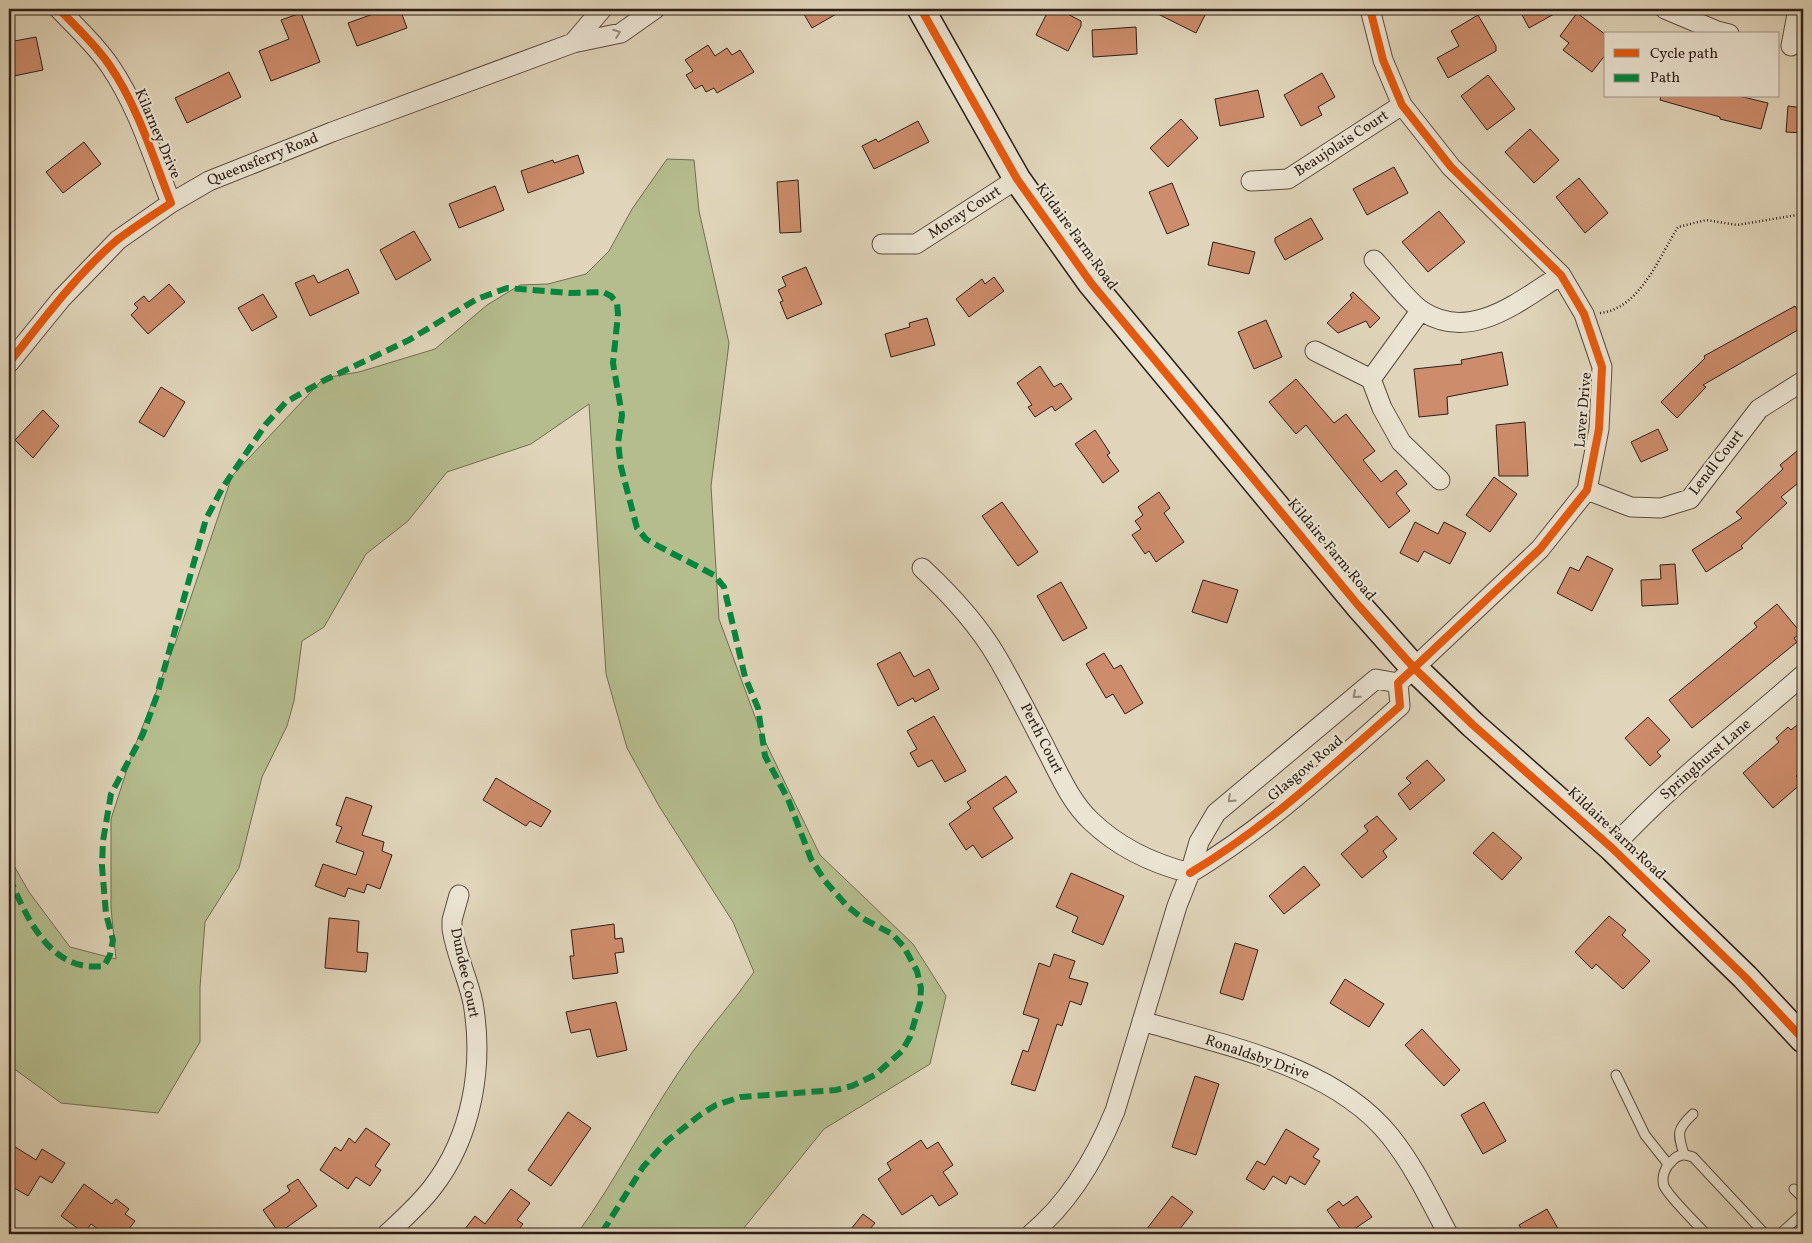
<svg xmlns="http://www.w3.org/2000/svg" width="1812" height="1243" font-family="Vollkorn,serif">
<rect width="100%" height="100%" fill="#e0d5ba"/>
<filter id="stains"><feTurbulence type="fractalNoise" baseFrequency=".004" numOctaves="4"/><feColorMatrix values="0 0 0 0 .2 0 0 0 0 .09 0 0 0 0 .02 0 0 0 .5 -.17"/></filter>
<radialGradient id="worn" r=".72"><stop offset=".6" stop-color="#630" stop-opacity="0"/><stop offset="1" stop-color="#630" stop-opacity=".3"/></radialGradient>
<path fill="#b5bd8e" stroke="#716e52" d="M667 159 694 160 699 211 729 343 711 486 719 619 761 733 820 855 913 944 946 996 930 1064 824 1129 739 1234H577C618 1177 650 1112 691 1054 711 1026 734 1001 754 972L733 922 659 806 627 748 606 674 589 404 531 444 447 472 408 521 366 554 324 627 302 641 294 701 287 726 262 777 239 868 205 922 200 987V1042L158 1113 61 1103 9 1065V857L29 892 70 947 116 959 111 908V819L133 751 176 641 232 476 324 378 359 372 435 349 487 305 520 285 548 284 586 274 609 251 632 209Z"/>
<path fill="#cd8c6b" stroke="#2d1e17" d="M387 9H400L407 28 357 46 348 23Z
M801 9H845L812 28Z
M1049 9H1058L1081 21V26L1068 51 1036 35Z
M1148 9H1208L1196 33Z
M1519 9H1563L1529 28Z
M301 13 320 62 271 81 259 51 289 39 281 20Z
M1577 13 1606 35V54L1592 72 1563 50 1569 43 1560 36Z
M1478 15 1496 46V51L1448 78 1437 58 1459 46 1451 31Z
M1136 27 1137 54 1093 57 1092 30Z
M36 37 43 70 9 77V42Z
M708 45 715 56 727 48 732 55 740 50 754 72 717 93 714 88 706 92 702 85 695 89 686 75 693 71 685 60Z
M229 72 241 97 187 123 175 98Z
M1322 73 1335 97 1318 107 1322 115 1301 126 1284 95Z
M1488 75 1515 109 1487 130 1461 96Z
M1258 90 1264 117 1220 126 1215 99Z
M1661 96H1739L1768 103 1761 129 1720 119V117L1660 100Z
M1788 106 1803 108V133L1786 132Z
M1181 119 1198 138 1168 167 1150 148Z
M918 121 929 142 874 169 862 146 876 139 878 142Z
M1530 129 1559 160 1534 183 1505 152Z
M84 142 101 164 63 193 46 172Z
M578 155 584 173 528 193 521 171 553 160 554 163Z
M1394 167 1408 193 1367 215 1353 189Z
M1579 178 1608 213 1585 233 1556 197Z
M798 180 801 232 780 233 777 182Z
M1172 183 1189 225 1167 234 1149 192Z
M495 186 504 210 459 228 449 204Z
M1439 211 1465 242 1428 272 1402 242Z
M1311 218 1323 239 1285 260 1275 242V238Z
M414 231 431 260 396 280 380 250Z
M1213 242 1255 252 1249 274 1208 265Z
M806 267 822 304 787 319 780 302 783 301 778 290 786 286 782 277Z
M348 269 359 293 310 316 295 283 314 275 318 283Z
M994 277 1004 291 969 317 956 299 982 279 985 284Z
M169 284 185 302 148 334 131 315 138 308 134 304 144 296 149 302Z
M1353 292 1380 318 1370 328 1366 321 1338 333 1327 323 1352 298 1350 295Z
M263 294 277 317 252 331 238 308Z
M1795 306 1803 320V327L1703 385 1706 387 1677 418 1661 402 1705 358 1704 356Z
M927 318 935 345 891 357 885 334 910 327 909 323Z
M1266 320 1282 357 1254 369 1238 332Z
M1502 352 1508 385 1447 397 1448 414 1419 417 1414 369 1462 364 1461 360Z
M1040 366 1054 387 1061 383 1072 399 1055 411 1052 406 1035 417 1028 407 1032 405 1017 383Z
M1296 379 1334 423 1346 414 1375 451 1363 460 1381 482 1396 470 1407 484 1396 493 1410 511 1389 528 1306 425 1296 434 1269 402Z
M161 387 185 402 164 437 139 422Z
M43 410 59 426 33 458 15 440Z
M1525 422 1528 476H1499L1496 425Z
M1658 429 1668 450 1641 462 1631 442Z
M1095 430 1110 453 1107 455 1119 471 1103 483 1075 444Z
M1803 446V479L1781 497 1787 503 1741 546 1743 548 1706 572 1692 550 1742 518 1736 512 1783 469 1780 465Z
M1494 477 1517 494 1490 532 1466 515Z
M1159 492 1170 508 1164 513 1184 542 1156 562 1149 551 1145 554 1132 535 1141 529 1135 521 1143 515 1138 507Z
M1002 502 1038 552 1018 566 982 516Z
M1415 522 1438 534 1444 522 1466 533 1450 564 1424 551 1418 562 1400 553Z
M1587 556 1613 569 1592 611 1557 593 1570 567 1579 571Z
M1675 564 1678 604 1642 606 1641 580 1661 579 1660 565Z
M1203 580 1238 590 1227 623 1192 612Z
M1061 582 1087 628 1063 641 1037 596Z
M1777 604 1801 633 1794 638 1797 642 1692 728 1669 700 1757 627 1754 623Z
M900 652 914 677 929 669 939 689 915 702 913 698 898 706 877 664Z
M1104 653 1114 669 1121 665 1143 703 1125 714 1113 694 1106 698 1086 664Z
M934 716 966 771 945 782 932 760 918 767 910 753 917 749 907 731Z
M1648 717 1670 740 1657 752 1661 756 1650 766 1625 738Z
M1803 720V770L1796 776 1802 783 1773 808 1743 773 1779 742 1776 738 1788 727 1791 730Z
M1427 760 1445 780 1410 810 1398 794 1411 783 1406 778Z
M1006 776 1017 792 993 808 1013 838 982 858 973 845 966 850 949 824 971 808 967 802Z
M496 778 551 811 541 827 530 821 526 826 483 800Z
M346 797 372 806 362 835 384 842 382 851 392 855 380 889 367 884 364 893 348 888 345 897 315 886 323 864 356 875 364 852 336 842 342 827 336 825Z
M1377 816 1397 839 1383 851 1387 857 1362 878 1341 854 1368 831 1364 826Z
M1493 832 1522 858 1502 880 1473 853Z
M1304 866 1320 885 1284 914 1269 896Z
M1071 873 1124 896 1103 945 1072 932 1078 917 1056 907Z
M1609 916 1626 930 1622 935 1650 961 1623 989 1596 964 1592 969 1575 952Z
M329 918 359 921 357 952 368 953 366 972 325 968Z
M614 924 615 939 622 938 624 952 615 953 618 973 573 979 570 956H574L571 930Z
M1235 943 1258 950 1243 1000 1220 993Z
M1054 954 1075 961 1069 978 1088 983 1081 1005 1070 1001 1062 1026 1057 1024 1035 1091 1011 1084 1023 1050 1028 1052 1039 1019 1023 1014 1039 963 1050 967Z
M1345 979 1384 1004 1369 1027 1330 1003Z
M616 1002 627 1050 597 1057 590 1029 571 1033 566 1012Z
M1422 1029 1460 1070 1444 1086 1405 1045Z
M1195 1076 1219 1084 1196 1155 1172 1147Z
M1484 1102 1506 1141 1483 1154 1461 1115Z
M568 1112 591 1128 551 1186 528 1170Z
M366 1128 390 1144 375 1166 381 1170 370 1186 356 1177 348 1189 320 1170 335 1147 341 1151 349 1138 355 1143Z
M1286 1129 1319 1149 1313 1157 1320 1161 1305 1185 1290 1176 1286 1184 1273 1176 1264 1190 1246 1179 1257 1161 1265 1165Z
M921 1140 927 1149 938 1142 953 1165 943 1172 958 1194 939 1206 932 1195 902 1215 878 1179 891 1170 887 1163Z
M9 1143 36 1160 42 1149 65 1163 52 1183 40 1176 28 1196 9 1185Z
M298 1179 317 1206 279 1233 263 1210 290 1191 287 1186Z
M84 1184 112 1204 116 1199 129 1209 125 1214 135 1221 125 1234H105L91 1224 84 1233 61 1216Z
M511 1189 530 1203 517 1220 523 1224 515 1234H461L475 1216 485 1224Z
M1172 1196 1193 1212 1176 1234H1143Z
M1357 1196 1372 1217 1347 1234H1344L1327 1210 1339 1201 1343 1206Z
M1547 1209 1561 1234H1524L1519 1225Z
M863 1214 875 1223 866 1234H847Z"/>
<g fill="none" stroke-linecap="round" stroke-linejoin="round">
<defs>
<path id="service" d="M1616 1075 1645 1135 1668 1164
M1684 1154C1677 1133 1677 1129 1693 1114
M1794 1189 1803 1198
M1706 1234C1697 1224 1669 1197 1664 1186 1661 1177 1665 1167 1672 1161 1678 1154 1684 1154 1693 1157L1765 1234
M1780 1234 1803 1213"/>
<path id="minor" d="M59 9C76 27 96 45 110 66 138 107 153 157 171 203
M1665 9 1717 31 1729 34
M573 43 602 9
M1791 46 1798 9
M1251 181 1288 179 1402 105
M882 244H916L1017 179
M1374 260C1387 273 1407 301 1422 311 1471 343 1519 301 1561 275
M1421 310 1371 379 1382 408 1401 442 1440 480
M1315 351 1371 379
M9 363 61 299 118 240 171 203 209 181 332 132 573 43 621 33 655 9
M1587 490 1631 507 1661 508 1690 499 1759 409 1803 381
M922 568C951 595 977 623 997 657 1015 688 1031 720 1047 751 1060 776 1071 802 1091 821 1118 847 1154 864 1190 873
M1612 848C1670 785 1739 731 1803 675
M1190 873C1267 827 1333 765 1400 706L1398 683 1540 549 1587 490 1599 429 1602 367 1584 314 1561 275 1451 167 1402 105 1383 60 1370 9
M1142 1021C1225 1046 1333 1065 1390 1136 1414 1166 1430 1200 1448 1234
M387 1234C402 1220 419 1205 432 1188 472 1137 484 1066 473 1003 468 978 456 955 452 929V920L459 895
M1031 1234C1070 1202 1096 1157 1115 1111L1177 906 1190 873 1199 842 1216 813 1376 679 1398 683"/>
<path id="secondary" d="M921 9 1017 179 1091 283 1358 605 1414 668 1473 725 1612 848 1745 977 1803 1039"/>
</defs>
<use href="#service" stroke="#5a4c40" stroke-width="11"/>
<use href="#minor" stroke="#5a4c40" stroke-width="21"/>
<use href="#secondary" stroke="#2d1e17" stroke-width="29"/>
<path stroke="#2d1e17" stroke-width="2.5" stroke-dasharray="1 2.5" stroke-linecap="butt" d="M1600 313C1640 309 1659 257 1678 227L1706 220 1737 225 1803 214"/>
<use href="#service" stroke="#ebe4d2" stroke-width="9"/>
<use href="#minor" stroke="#ebe4d2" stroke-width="19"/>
<use href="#secondary" stroke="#ebe4d2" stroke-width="26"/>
<path stroke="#00873e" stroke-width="6" stroke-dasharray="12 6" stroke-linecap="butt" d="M9 877C27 918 50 973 104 966L110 955 113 940 106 914 102 866 103 841 111 794 143 734 157 695 206 519 223 487 266 424 286 402 323 381 409 340 477 299 507 288 569 293 603 292 611 296 617 303 618 314 613 363 622 415 618 443 621 467 637 528 646 539 660 547 714 575 724 587 745 677 758 708 765 756 788 799 811 859 825 881 847 906 862 918 892 934 904 947 917 971 921 988 920 1003 910 1037 902 1051 875 1075 852 1086 836 1090 741 1097 716 1105 700 1115 667 1141 643 1167 601 1234"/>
<defs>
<path id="cycleway" d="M921 9 1017 179 1091 283 1358 605 1414 668 1473 725 1612 848 1745 977 1803 1039
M9 363C42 321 76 275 117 240 134 227 153 215 171 203 153 157 138 107 110 66 96 45 76 27 59 9
M1190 873C1267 827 1333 765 1400 706L1398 683 1540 549 1587 490 1599 429 1602 367 1584 314 1561 275 1451 167 1402 105 1383 60 1370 9"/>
</defs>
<use href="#cycleway" stroke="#ebe4d2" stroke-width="11"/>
<use href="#cycleway" stroke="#e8590c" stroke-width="8"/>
</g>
<defs><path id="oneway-chevron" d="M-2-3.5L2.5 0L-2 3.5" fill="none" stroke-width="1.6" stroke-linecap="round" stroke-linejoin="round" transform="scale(1.25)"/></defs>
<g stroke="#968b7e">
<use href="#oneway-chevron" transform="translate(617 33) rotate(-20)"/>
<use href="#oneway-chevron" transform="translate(1356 695) rotate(140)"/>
<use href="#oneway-chevron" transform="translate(1231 799) rotate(137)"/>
</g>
<g text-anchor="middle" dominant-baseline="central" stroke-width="4.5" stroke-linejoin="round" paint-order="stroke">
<g font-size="15" fill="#2d1e17" stroke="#ebe4d2">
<text transform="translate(157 134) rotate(67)">Kilarney Drive</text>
<text transform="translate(1342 144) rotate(-33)">Beaujolais Court</text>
<text transform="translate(263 160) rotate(-22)">Queensferry Road</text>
<text transform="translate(965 213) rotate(-33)">Moray Court</text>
<text transform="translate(1076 237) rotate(54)">Kildaire Farm Road</text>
<text transform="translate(1584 410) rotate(-85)">Laver Drive</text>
<text transform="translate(1717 463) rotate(-52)">Lendl Court</text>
<text transform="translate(1331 550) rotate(50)">Kildaire Farm Road</text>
<text transform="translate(1041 739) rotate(63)">Perth Court</text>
<text transform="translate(1706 760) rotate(-41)">Springhurst Lane</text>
<text transform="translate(1306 769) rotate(-40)">Glasgow Road</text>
<text transform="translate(1616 834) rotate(43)">Kildaire Farm Road</text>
<text transform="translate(464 973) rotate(78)">Dundee Court</text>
<text transform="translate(1257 1058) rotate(19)">Ronaldsby Drive</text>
</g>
</g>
<rect width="1812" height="1243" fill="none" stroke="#e0d5ba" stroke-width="30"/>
<rect x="10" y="10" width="1792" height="1223" fill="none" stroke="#2d1e17" stroke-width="2.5"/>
<rect x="15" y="15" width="1782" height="1213" fill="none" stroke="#2d1e17"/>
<rect x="1604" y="32" width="175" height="65" fill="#ebe4d2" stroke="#9f9587"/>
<rect x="1614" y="49" width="25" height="8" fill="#e8590c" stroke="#9f9587"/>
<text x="1650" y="58" font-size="15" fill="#2d1e17">Cycle path</text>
<rect x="1614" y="74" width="25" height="8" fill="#00873e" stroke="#9f9587"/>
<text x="1650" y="82" font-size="15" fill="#2d1e17">Path</text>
<rect width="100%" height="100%" filter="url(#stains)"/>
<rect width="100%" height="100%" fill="url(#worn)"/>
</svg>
